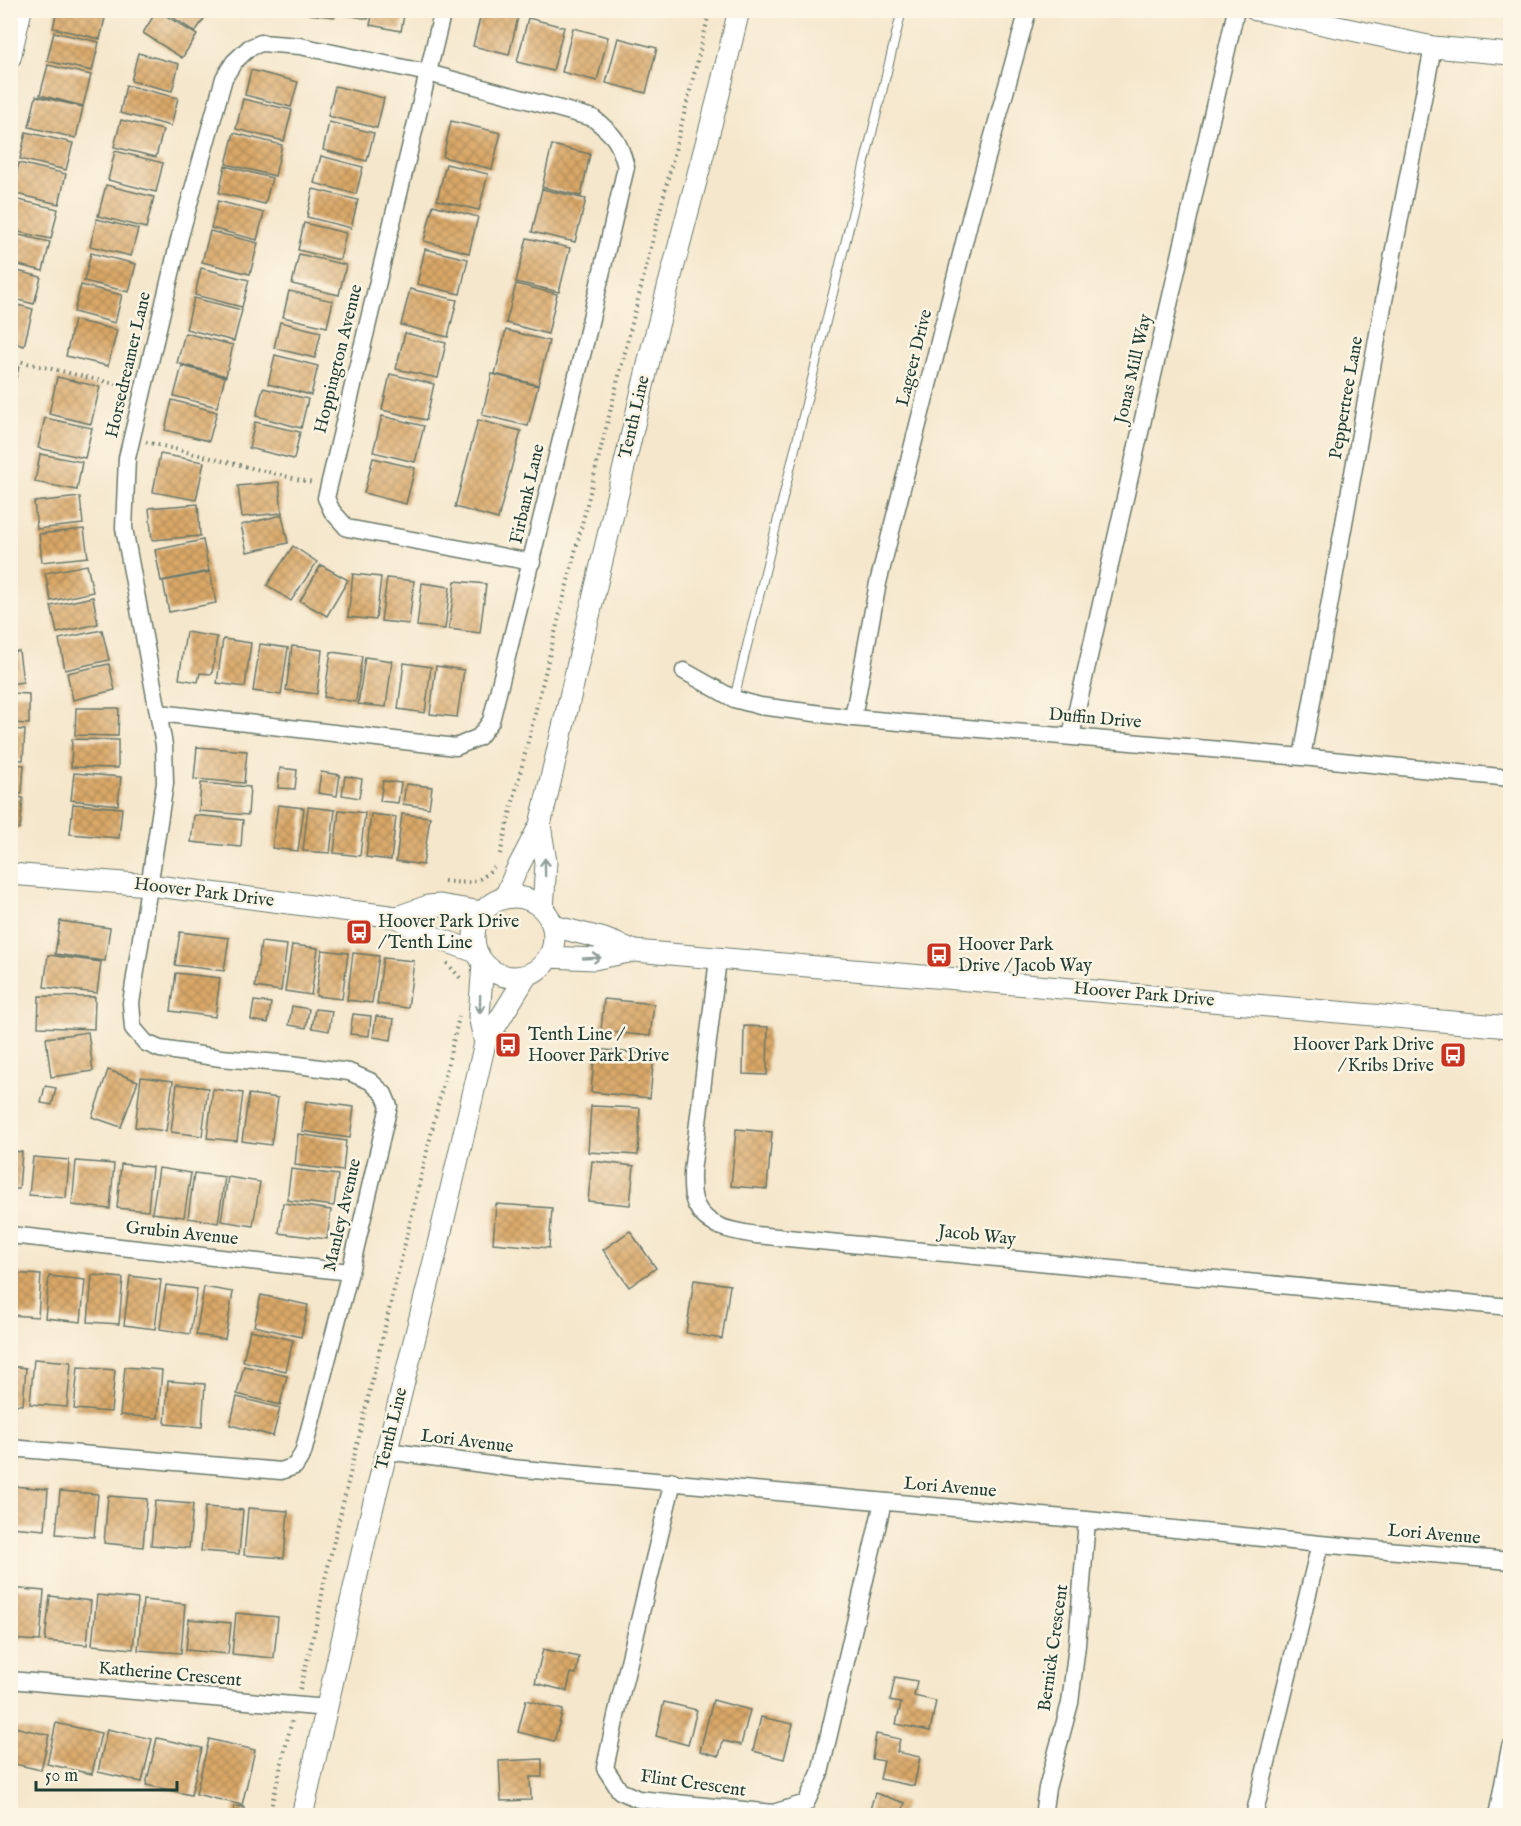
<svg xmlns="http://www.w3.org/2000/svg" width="1521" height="1826" font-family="'IM FELL English',serif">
<defs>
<pattern id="building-cross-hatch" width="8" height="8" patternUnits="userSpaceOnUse" patternTransform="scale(1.5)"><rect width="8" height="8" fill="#daa868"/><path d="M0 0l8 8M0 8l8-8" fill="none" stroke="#b08a56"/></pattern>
</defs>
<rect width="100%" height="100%" fill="#fcf5e5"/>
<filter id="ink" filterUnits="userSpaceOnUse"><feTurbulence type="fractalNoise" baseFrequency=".0167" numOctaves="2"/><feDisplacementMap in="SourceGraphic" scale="12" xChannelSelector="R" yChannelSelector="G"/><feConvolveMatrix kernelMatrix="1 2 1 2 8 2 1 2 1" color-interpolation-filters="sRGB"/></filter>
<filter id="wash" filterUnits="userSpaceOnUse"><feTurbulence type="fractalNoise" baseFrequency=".008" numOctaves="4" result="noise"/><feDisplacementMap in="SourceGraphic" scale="24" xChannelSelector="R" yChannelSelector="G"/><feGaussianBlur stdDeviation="1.35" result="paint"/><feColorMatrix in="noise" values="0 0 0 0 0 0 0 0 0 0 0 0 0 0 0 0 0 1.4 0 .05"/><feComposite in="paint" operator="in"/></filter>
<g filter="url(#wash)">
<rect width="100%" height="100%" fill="#f5e7cc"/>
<g id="blocks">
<path fill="url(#building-cross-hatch)" d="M57 10H107L100 39 53 28Z
M157 10 197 35 182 58 143 33Z
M162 10H210L195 32Z
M308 10H336L335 17 308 14Z
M341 10H370L368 19 341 14Z
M373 10H405L401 31 370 25Z
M482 10H510L519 13 509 55 473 46Z
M528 18 564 27 553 71 517 62Z
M573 28 608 37 597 81 562 72Z
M54 32 99 42 92 71 47 61Z
M618 38 657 48 646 93 606 83Z
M138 53 179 64 172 91 131 81Z
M48 65 91 75 83 106 40 95Z
M251 70 298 82 291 107 245 95Z
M126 85 178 98 171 126 120 113Z
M335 86 384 98 377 128 328 116Z
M36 96 83 107 76 138 29 127Z
M243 99 292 110 284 141 236 129Z
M121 120 163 130 156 157 114 147Z
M451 121 501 133 492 169 443 157Z
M329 122 374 133 367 161 323 150Z
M26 132 73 143 66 170 20 159Z
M234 133 282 145 275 176 226 164Z
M552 145 590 154 581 196 542 187Z
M115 151 163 163 156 192 108 180Z
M321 156 363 167 356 194 314 183Z
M19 163 66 174 59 204 12 193Z
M446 164 488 174 479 210 437 200Z
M225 166 272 178 265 204 219 193Z
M106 185 154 197 146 228 98 216Z
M313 189 358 200 351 228 307 217Z
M542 189 586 199 575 242 532 232Z
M10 198 58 209 51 239 10 230Z
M218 201 264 213 257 240 211 228Z
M433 205 478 217 469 253 424 241Z
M97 219 138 229 131 256 90 246Z
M304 223 346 233 340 260 298 250Z
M210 231 258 243 250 274 202 262Z
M10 233 50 242 43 271 10 263Z
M527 238 570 248 559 292 516 282Z
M425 249 468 259 460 294 417 284Z
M91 253 136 264 129 292 84 281Z
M299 254 346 265 339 295 292 284Z
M201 268 249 280 242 307 195 295Z
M10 269 41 277 34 304 10 298Z
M516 284 557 294 548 334 506 323Z
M81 285 122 295 115 323 74 312Z
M410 289 457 300 448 337 401 325Z
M289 291 333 301 327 327 283 317Z
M194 298 242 310 234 341 186 329Z
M10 303 33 309 24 346 10 342Z
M74 320 117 330 108 366 66 356Z
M280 322 321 332 315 358 274 348Z
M506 330 549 341 538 385 495 374Z
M185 333 233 345 226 376 177 363Z
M405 333 446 343 438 378 396 369Z
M275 355 318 366 311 395 268 384Z
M10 365 19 367 11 396H10Z
M182 366 225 377 217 407 174 396Z
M390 374 434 384 426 420 382 410Z
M492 374 538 386 528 426 482 415Z
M57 377 100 387 91 424 49 414Z
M263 388 308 399 301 428 256 416Z
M172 400 217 412 209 441 165 430Z
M382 416 424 426 415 462 373 452Z
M45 418 92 428 85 458 38 448Z
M478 420 521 431 498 519 455 507Z
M255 422 300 432 294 459 249 448Z
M40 454 82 462 77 490 35 482Z
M160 454 204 462 196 500 153 492Z
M373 458 415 468 406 504 364 493Z
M279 482 282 513 242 517 238 486Z
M80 497 83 524 37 529 34 502Z
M198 504 200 536 152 540 149 508Z
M282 515 288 543 247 552 241 525Z
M84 529 88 557 42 562 39 534Z
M203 540 209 571 161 581 155 550Z
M293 546 317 562 291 601 267 585Z
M87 565 93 592 51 601 45 573Z
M321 565 348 580 327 616 300 601Z
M210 572 216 603 169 612 163 581Z
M353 574 381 577 376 620 348 617Z
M387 578 414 581 409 624 381 621Z
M455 581 486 584 480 633 449 629Z
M422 583 450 587 445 629 417 626Z
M93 597 98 624 57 633 51 606Z
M102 630 109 660 65 670 59 639Z
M186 632 217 637 212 674 200 673 198 682 179 679Z
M223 639 251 643 245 687 217 683Z
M260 644 288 648 281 695 253 691Z
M292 646 322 650 317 694 286 690Z
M19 651 23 682 10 684V652Z
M331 652 362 656 356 702 324 697Z
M365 657 392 661 386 707 358 704Z
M404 663 431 667 425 713 398 709Z
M109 664 115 690 73 700 67 673Z
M436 666 464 670 457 717 430 714Z
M10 693 29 694V724L10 723Z
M76 708H119L118 736 75 735Z
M10 729 25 730 23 760 10 759Z
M72 739 118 740V768L71 767Z
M197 747 247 751 244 783 194 779Z
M10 764 24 765 22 794 10 793Z
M280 768 297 770 295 789 278 788Z
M321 772 340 775 337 796 318 793Z
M74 773 121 777 118 805 71 800Z
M345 776 362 779 359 798 342 795Z
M383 781 401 783 398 803 380 801Z
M201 783 250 787 248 815 199 811Z
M406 784 432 787 429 808 403 804Z
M10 796 23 798 20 829 10 828Z
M73 804 122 808 119 838 70 834Z
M278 805 304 808 298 851 272 848Z
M308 807 335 810 330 853 303 851Z
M339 810 365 813 360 856 334 853Z
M371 814 396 817 391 860 366 857Z
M402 814 430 817 423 865 396 861Z
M194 815 243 820 241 847 191 842Z
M60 921 110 928 105 961 55 954Z
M180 932 229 938 224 971 175 965Z
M261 942 287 945 281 991 255 987Z
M292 945 318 948 311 995 285 991Z
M322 950 348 953 342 999 316 996Z
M353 953 379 956 372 1003 347 1000Z
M48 955 101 962 97 993 44 987Z
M383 958 414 961 408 1008 377 1004Z
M176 973 220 978 215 1017 171 1011Z
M39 996 95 997 94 1029 38 1027Z
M604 999 654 1004 650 1036 601 1031Z
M254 1001 271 1003 268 1023 251 1020Z
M292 1006 309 1009 306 1028 289 1025Z
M315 1009 332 1011 329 1031 312 1028Z
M353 1014 371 1016 369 1036 350 1034Z
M376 1016 394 1019 391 1040 373 1037Z
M744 1026 768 1027 767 1075 743 1074Z
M88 1032 93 1071 51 1077 46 1038Z
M595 1049 654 1055 650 1098 591 1092Z
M108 1070 138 1081 121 1127 92 1117Z
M141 1077 173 1081 166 1131 135 1127Z
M177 1084 208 1088 202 1136 171 1132Z
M45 1086 56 1088 52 1105 41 1103Z
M213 1089 243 1093 237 1141 207 1138Z
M249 1094 278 1098 271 1145 242 1141Z
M306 1101 354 1107 350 1138 302 1131Z
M591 1106 640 1108 638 1155 588 1152Z
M736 1129 772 1132 767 1189 731 1186Z
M298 1134 346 1141 343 1171 295 1165Z
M10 1151 22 1152 19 1189H10Z
M33 1157 69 1160 66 1198 29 1195Z
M76 1161 114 1164 110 1209 72 1205Z
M592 1161 634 1166 630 1205 588 1201Z
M121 1164 152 1167 148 1211 117 1208Z
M159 1168 191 1173 184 1217 152 1213Z
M291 1169 338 1175 334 1206 287 1200Z
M194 1173 225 1177 218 1223 188 1218Z
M228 1177 260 1182 253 1226 221 1221Z
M283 1203 331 1210 327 1239 279 1233Z
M496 1204 552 1208 549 1248 493 1243Z
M630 1231 656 1268 629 1287 603 1250Z
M10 1273 41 1275 38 1317 10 1315Z
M92 1275 123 1278 119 1324 88 1322Z
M49 1276 85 1280 81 1322 45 1318Z
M130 1276 161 1280 155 1329 124 1325Z
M694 1280 730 1285 722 1339 686 1333Z
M166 1285 197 1289 190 1334 160 1329Z
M204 1287 233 1292 225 1339 196 1335Z
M261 1295 308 1305 301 1337 254 1326Z
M250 1330 293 1340 286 1371 243 1361Z
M34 1359 71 1362 67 1407 30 1404Z
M10 1366 26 1368 23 1405 10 1404Z
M244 1366 287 1376 280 1405 237 1394Z
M78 1367 115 1370 111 1412 74 1409Z
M125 1367 162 1370 158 1418 120 1415Z
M168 1381 205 1384 202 1427 165 1424Z
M237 1397 280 1408 273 1436 230 1425Z
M12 1486 48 1489 45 1530 10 1527Z
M60 1491 98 1494 94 1537 56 1534Z
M108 1496 147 1499 143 1547 104 1543Z
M155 1501 193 1504 189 1548 151 1545Z
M205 1507 243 1510 239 1554 201 1551Z
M248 1508 288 1511 284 1558 244 1555Z
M10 1588 44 1591 40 1641 10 1639Z
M97 1595 138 1599 133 1649 92 1645Z
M50 1596 91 1601 87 1645 45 1641Z
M143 1600 185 1604 181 1653 138 1650Z
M236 1613 278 1617 274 1658 232 1654Z
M189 1619 231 1623 228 1654 186 1650Z
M543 1649 579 1657 576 1674 571 1673 567 1691 535 1683Z
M895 1677 917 1681 914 1696 936 1701 930 1731 896 1724 901 1703 890 1701Z
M526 1700 563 1710 554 1741 518 1732Z
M713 1700 750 1710 741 1745 723 1741 719 1756 700 1751Z
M664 1702 697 1710 688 1745 656 1736Z
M761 1717 793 1724 784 1759 753 1751Z
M56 1723 101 1733 92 1774 47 1764Z
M10 1726 49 1735 41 1770 10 1763Z
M107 1729 152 1739 142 1782 98 1772Z
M876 1734 900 1739 897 1752 920 1757 914 1786 880 1779 884 1761 872 1759Z
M157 1738 202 1748 191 1795 146 1785Z
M209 1739 255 1750 242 1805 196 1794Z
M542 1759V1777H530L531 1800 501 1801 499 1761Z
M875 1793 905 1803 901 1816H868Z
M234 1806 244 1807V1816H233Z"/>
</g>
</g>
<g filter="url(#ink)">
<use href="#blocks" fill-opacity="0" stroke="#6a7869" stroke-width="1.5"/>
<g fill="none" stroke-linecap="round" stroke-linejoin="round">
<defs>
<path id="service" d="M734 699 902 10"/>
<path id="minor" d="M443 10 326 498 332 511 347 528 532 562
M684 671 734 699 760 706 853 718 1302 757 1510 778
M853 718 878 583 971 215 1028 10
M1071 736 1236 10
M1302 757 1383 306 1433 47
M718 959 692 1172C692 1182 691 1195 696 1205 707 1228 733 1231 756 1235L1510 1307
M10 1235 350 1272
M10 1448 281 1471 295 1466 303 1453 350 1272 389 1106 384 1094 370 1081 349 1072 291 1064 221 1058 160 1049 146 1043 133 1028 131 1003 165 783 164 745 124 528 127 458 180 236 224 78 234 62 249 48 261 43 300 46 428 73 593 118C614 135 619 140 626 167L588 331 491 721 479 737 456 747 159 713
M387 1451 512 1468 1087 1520 1320 1544 1510 1561
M673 1481 618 1707 605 1768 620 1791 638 1799 773 1813 806 1803 820 1773 883 1502
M10 1680 327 1708
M1043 1816 1047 1788 1070 1703 1077 1645 1087 1520
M1254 1816 1320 1544
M1497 1816 1510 1747"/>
<path id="tertiary" d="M1256 10 1433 47 1510 54
M10 58 21 10
M540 825 546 862 543 909
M10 874 149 885 397 917 423 933 476 952
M474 937a40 40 0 1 1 80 0a40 40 0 1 1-80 0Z
M505 898 515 873 540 825 651 352 718 98 739 10
M397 917 428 906 440 905 482 912
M553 926 604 939 635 951 1510 1027
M549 957 594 959 634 951
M483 963 479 1016 485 1043
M302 1816 370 1518 435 1257 485 1043 527 975"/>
</defs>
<use href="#service" stroke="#6a7869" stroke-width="10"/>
<use href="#minor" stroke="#6a7869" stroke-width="19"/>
<use href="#tertiary" stroke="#6a7869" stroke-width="23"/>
<path stroke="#6a7869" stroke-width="4" stroke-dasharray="1.5 4.5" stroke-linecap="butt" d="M10 359 128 387
M146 442 313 483
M500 854 710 10
M444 881C469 884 480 885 496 864
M447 963 462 980
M300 1689 318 1617 324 1583 459 1017
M269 1816 292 1720"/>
<use href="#service" stroke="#fff" stroke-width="8"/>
<use href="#minor" stroke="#fff" stroke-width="16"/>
<use href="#tertiary" stroke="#fff" stroke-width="21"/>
</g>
<defs><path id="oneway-shaft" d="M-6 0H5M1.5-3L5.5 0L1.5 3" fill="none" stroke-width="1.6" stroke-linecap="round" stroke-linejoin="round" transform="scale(1.5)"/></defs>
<g stroke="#8f9e9a">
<use href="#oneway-shaft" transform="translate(545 867) rotate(-91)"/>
<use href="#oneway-shaft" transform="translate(592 958) rotate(-3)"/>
<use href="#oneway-shaft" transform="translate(480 1004) rotate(91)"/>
</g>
</g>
<defs>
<symbol id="bus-square" viewBox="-11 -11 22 22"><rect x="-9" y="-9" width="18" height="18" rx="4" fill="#c8321e" stroke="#fcf5e5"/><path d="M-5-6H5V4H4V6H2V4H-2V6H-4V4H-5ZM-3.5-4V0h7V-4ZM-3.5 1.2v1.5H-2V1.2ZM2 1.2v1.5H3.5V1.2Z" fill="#fff"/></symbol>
</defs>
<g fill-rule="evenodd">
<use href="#bus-square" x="344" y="917" width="30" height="30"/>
<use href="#bus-square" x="924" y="940" width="30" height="30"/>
<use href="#bus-square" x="493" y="1030" width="30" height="30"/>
<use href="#bus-square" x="1438" y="1040" width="30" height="30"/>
</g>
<g text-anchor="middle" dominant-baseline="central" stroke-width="5" stroke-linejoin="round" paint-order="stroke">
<g font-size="18" fill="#1f3d34" stroke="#fcf5e5">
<text transform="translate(915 358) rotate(-76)">Lageer Drive</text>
<text transform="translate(339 359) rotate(-76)">Hoppington Avenue</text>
<text transform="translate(129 365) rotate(-77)">Horsedreamer Lane</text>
<text transform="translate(1134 369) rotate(-77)">Jonas Mill Way</text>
<text transform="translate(1347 398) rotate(-80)">Peppertree Lane</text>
<text transform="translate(635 417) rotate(-77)">Tenth Line</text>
<text transform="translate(528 494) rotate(-77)">Firbank Lane</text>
<text transform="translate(1095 719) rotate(5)">Duffin Drive</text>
<text transform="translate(204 893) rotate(7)">Hoover Park Drive</text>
<text transform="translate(1144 995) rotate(5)">Hoover Park Drive</text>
<text transform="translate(343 1215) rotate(-77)">Manley Avenue</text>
<text transform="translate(182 1234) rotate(6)">Grubin Avenue</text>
<text transform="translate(977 1236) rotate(6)">Jacob Way</text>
<text transform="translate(392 1429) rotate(-76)">Tenth Line</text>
<text transform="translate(467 1442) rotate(7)">Lori Avenue</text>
<text transform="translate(950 1488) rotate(5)">Lori Avenue</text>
<text transform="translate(1434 1535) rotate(5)">Lori Avenue</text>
<text transform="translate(1054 1648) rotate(-82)">Bernick Crescent</text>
<text transform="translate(170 1675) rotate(5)">Katherine Crescent</text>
<text transform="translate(693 1784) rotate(8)">Flint Crescent</text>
</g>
<g font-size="18" fill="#1f3d34" stroke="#fcf5e5" text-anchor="start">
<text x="378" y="922">Hoover Park Drive<tspan x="378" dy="21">/ Tenth Line</tspan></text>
<text x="958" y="945">Hoover Park<tspan x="958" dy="21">Drive / Jacob Way</tspan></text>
<text x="528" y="1035">Tenth Line /<tspan x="528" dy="21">Hoover Park Drive</tspan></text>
<text x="1434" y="1045" text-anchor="end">Hoover Park Drive<tspan x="1434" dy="21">/ Kribs Drive</tspan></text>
</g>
</g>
<rect width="1521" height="1826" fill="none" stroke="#fcf5e5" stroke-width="36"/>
<path d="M36 1781v9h141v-9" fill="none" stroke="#1f3d34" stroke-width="3"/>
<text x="45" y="1781" font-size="18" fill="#1f3d34" stroke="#fcf5e5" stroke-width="4.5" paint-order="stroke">50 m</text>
</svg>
